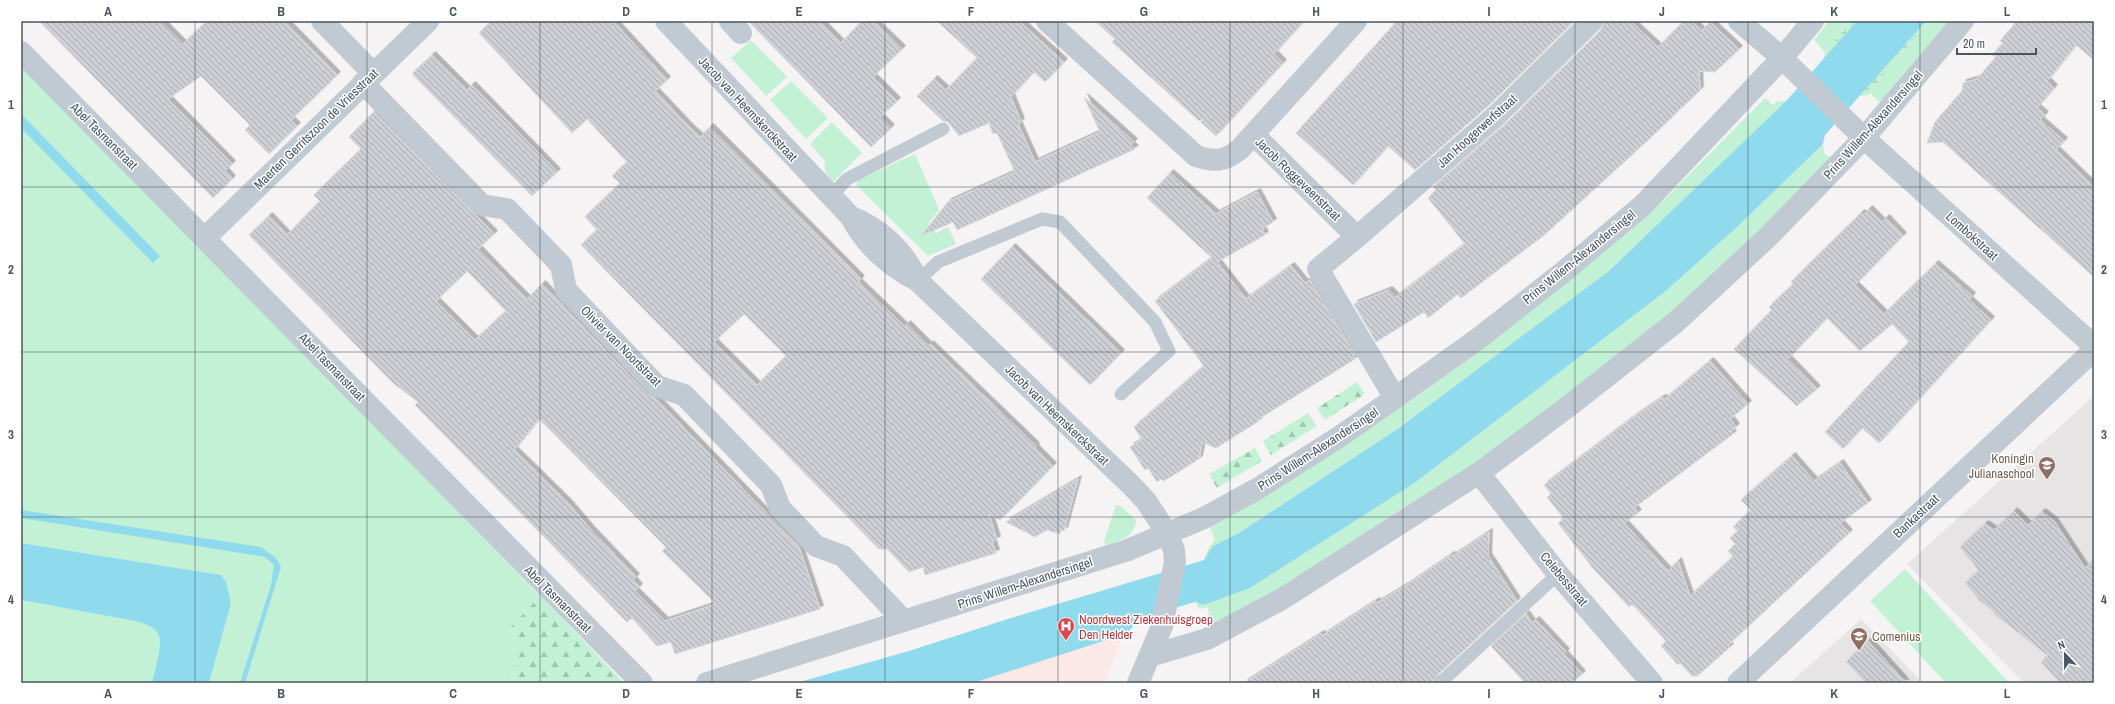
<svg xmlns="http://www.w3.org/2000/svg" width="2115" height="704" font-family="'Archivo Narrow',sans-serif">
<defs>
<pattern id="forest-firs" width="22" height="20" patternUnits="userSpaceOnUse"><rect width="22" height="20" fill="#c3f1d5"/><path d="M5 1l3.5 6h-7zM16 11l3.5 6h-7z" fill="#a0c6b0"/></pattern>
<pattern id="wetland-marsh" width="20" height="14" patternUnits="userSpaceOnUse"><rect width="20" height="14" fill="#c3f1d5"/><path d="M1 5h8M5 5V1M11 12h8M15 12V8" fill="none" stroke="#a0c6b0"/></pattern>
<pattern id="building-back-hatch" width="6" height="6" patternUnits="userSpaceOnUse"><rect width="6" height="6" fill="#cdcfd5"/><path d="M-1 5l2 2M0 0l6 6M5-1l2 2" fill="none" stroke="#a8abb0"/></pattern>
<filter id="shadow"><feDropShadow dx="3.5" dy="-3.5" stdDeviation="0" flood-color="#0004"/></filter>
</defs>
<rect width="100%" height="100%" fill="#f5f3f3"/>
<path fill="#e6e4e5" d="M2094 396V683H2024L1907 564Z
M1861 619 1923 683H1790Z"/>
<path fill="#fce8e6" d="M1139 599 1104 683H881Z"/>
<path fill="#c3f1d5" d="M1829 21H1850L1825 52 1814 40Z
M1929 21H1952L1882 104 1872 95V89Z
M751 40 787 77 766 96 731 58Z
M21 65 238 283 540 596 507 631C520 650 514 662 509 683H209L227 617 221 575 21 543Z
M791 81 828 118 806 139 770 100Z
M1765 98 1773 105 1778 100 1779 102 1787 100 1609 271 1399 428 1239 533 1214 546 1204 560 1209 547 1215 540 1210 528 1302 472 1412 400 1532 310 1666 198Z
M832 122 862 153 833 182C825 174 824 170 825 161L810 144Z
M1823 144 1824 153 1832 159 1748 243 1672 313 1454 481 1278 597 1210 628 1208 607 1199 609 1196 602 1204 605 1250 588 1416 482 1667 290 1737 227Z
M915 154 939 210 928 224 936 233 948 227 956 244 928 256 856 185 858 180Z
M1116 505H1119L1136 520C1136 536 1119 541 1106 546L1104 541Z
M1905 569 2009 683H1946L1870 601Z
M21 600 140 622C147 625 154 627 158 634 164 642 154 673 152 683H21Z"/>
<path fill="url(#forest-firs)" d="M1357 382 1365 394 1325 420 1317 408Z
M1308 413 1317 426 1271 455 1263 441Z
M1255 448 1262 461 1217 488 1209 474Z
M540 596H541L624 683H509C514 662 520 650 507 631Z"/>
<path fill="url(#wetland-marsh)" d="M1850 21H1857L1824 59 1825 52Z
M1926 21H1929L1872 89 1871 94 1863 96 1860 95Z"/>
<path fill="#90daee" d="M1857 21H1926L1825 135 1823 144 1737 227 1667 290 1416 482 1250 588 1204 605 1195 602 1138 619 1128 633 973 683H796L909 651 1011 618 1204 560 1213 546 1239 533 1399 428 1609 271 1787 100Z
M21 114 160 256 153 263 21 128Z
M21 510 261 547 275 557 281 567 245 683H240L271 585 274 565 265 557 21 518Z
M21 543 221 575 226 582 231 603 209 683H152C154 673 164 642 158 634 154 627 147 625 140 622L21 600Z"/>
<path fill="url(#building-back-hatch)" stroke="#d7d9de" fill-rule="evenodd" filter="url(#shadow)" d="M39 21H160L183 44 207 21H284L337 75 291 120 297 126 269 154 245 130 250 125 201 76 168 99 232 164 225 171 232 179 213 198Z
M492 21H613L667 80 655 91 690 128 700 137 710 127 861 279 858 282 905 327 907 324 929 346 930 344 1036 446 1035 448 1053 466 1000 520 989 514 997 540 992 541 996 553 925 575 923 567 909 572 887 549H879L581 245 597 230 585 217 620 183 612 176 627 162 587 119 572 133 479 33ZM744 314 786 356 757 385 714 342Z
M748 21H819L841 43 862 21H873L902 49 873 77 897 101 880 117 891 128 871 147Z
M937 21H1019L1064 62 1045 82 1034 72 1011 97 1021 122 1018 124 1035 162 1100 132 1084 97 1134 142 1131 145 1135 149 957 230 953 222 921 236 948 202 1015 172 997 133 993 134 989 123 959 136 948 122 943 121 917 96 934 79 946 90 977 58Z
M1095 21H1304L1274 54 1283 63 1216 136 1201 122 1204 119 1199 121 1112 42 1115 39Z
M1397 21H1574L1489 105 1415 170 1388 146 1353 185 1296 133Z
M1604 21H1630L1658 47 1684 21H1692L1702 31 1710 22 1739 49 1715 72 1699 71 1700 90 1647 141 1543 236 1461 298 1458 294 1428 318 1424 312 1376 342 1354 304 1389 290 1396 297 1465 244 1428 198 1436 190 1433 187 1507 123 1601 30Z
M2017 21H2094L2091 25 2094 27V60L2076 45 2047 81 2054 88 2037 108 2045 115 2040 120 2064 141 2056 150 2094 187V277L1943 142 1927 143 1935 122 1962 91 1963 83 1977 79 1996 57 1992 55 2003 43 2000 41Z
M432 55 467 90 472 85 557 172 532 196 412 74Z
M374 112 494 234 478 249 507 279 527 299 542 284 648 395 656 399 799 547 820 609 675 654 671 642 657 646 632 618 627 622 415 405 418 402 393 383 249 235 269 216 287 235 320 201 314 195 361 149 349 137ZM467 271 506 311 475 340 436 301ZM539 419 666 547 662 551 716 604 665 621 635 591 639 587 633 580 636 577 592 531 568 503 514 450Z
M1170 173 1216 214 1257 192 1273 222 1262 229 1265 235 1217 262 1246 299 1291 266 1305 283 1310 280 1355 355 1353 356 1355 359 1257 420 1259 421 1216 448 1202 442 1199 459 1164 481 1161 479 1157 482 1148 468 1145 470 1130 447 1142 440 1134 427 1204 366 1155 301 1212 258 1147 198Z
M1869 209 1882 222 1886 218 1903 236 1855 285 1884 314 1935 264 1972 296 1969 300 1991 320 1879 443 1862 428 1843 449 1825 432 1909 342 1892 324 1860 351 1827 318 1788 359 1817 389 1797 406 1734 349 1772 310 1769 307 1793 284 1791 282 1861 213 1863 215Z
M1012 247 1121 353 1090 385 981 279Z
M1710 361 1748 404 1730 419 1736 427 1730 432 1733 434 1634 508 1638 513 1624 523 1668 571 1678 561 1690 596 1733 557 1728 551 1735 544 1730 538 1738 531 1733 527 1751 510 1741 500 1792 456 1814 481 1840 463 1868 503 1840 523 1849 533 1728 645 1730 647 1696 677 1695 675 1693 677 1680 663 1678 665 1661 646 1666 641 1634 606 1631 605 1629 607 1592 567 1558 523 1564 519 1547 497 1551 494 1544 485 1635 416 1662 398 1665 399Z
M1078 479 1064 531 1061 530 1060 534 1047 530 1035 537 1006 522Z
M2014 511 2028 525 2042 512 2054 521 2085 568 2094 560V683H2060L2041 662 2048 656 1993 613 1994 612 1980 601 1965 583 1979 571 1960 547 1985 524 1994 530Z
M1489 532 1488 556 1517 601 1435 677 1432 683H1244L1321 634 1322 636 1376 601 1377 603 1407 585 1451 555 1453 556Z
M1526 614 1532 623 1536 620 1566 652 1564 654 1582 674 1572 683H1525L1491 646Z
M1868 641 1906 683H1866L1846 662Z"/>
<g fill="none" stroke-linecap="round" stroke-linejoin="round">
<path stroke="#c1cad2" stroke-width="13" d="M831 196 847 179 943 129
M918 281 938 262 1042 219 1060 222 1155 322 1169 351 1121 394
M1440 683 1558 574"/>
<path stroke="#c1cad2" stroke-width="22" d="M322 21 373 73
M730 21 741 33
M1047 21 1196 156C1215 162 1224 162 1240 149L1356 21
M1739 21 1782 58 1864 138 2094 346
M21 52 642 683
M363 83 482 205 507 209 561 265 566 290 657 386 684 395 771 485 780 508 816 546 843 556 904 621
M1254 135 1357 237 1318 269 1395 398
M1357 237 1498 114 1592 21
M205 238 428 21
M1479 473 1558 574 1652 683
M1150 656 1207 639 1282 599 1479 473 1565 409 1676 322 1769 236 1864 138 1963 21
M707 683 1128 550 1206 517 1257 489 1339 437 1395 398 1479 338 1562 273 1643 205 1782 58 1813 21
M1738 683 2094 350"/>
<path stroke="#c1cad2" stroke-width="22" d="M666 21 851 217C866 246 889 266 918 281L1131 485 1146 501 1167 533 1174 550 1175 562 1162 626 1138 683
M851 217C879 228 902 249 916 277"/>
</g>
<path fill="none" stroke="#4a5661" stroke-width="1" stroke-opacity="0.55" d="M195 21V683M367 21V683M540 21V683M712 21V683M885 21V683M1058 21V683M1230 21V683M1403 21V683M1575 21V683M1748 21V683M1920 21V683M21 187H2094M21 352H2094M21 517H2094"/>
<defs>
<symbol id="school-pin" viewBox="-11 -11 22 30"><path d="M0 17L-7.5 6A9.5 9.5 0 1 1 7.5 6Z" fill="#8d6e63" stroke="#fff"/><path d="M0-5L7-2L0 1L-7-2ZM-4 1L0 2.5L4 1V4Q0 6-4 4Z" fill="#fff"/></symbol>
<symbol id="hospital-pin" viewBox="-11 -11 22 30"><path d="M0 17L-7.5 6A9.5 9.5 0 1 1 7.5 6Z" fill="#e0444e" stroke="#fff"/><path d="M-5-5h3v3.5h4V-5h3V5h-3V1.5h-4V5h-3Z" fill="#fff"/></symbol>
</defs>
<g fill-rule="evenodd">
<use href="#school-pin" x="2037" y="455" width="20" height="27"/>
<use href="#hospital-pin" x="1056" y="616" width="20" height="27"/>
<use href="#school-pin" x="1849" y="626" width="20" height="27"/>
</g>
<g text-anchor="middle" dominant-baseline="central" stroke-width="3" stroke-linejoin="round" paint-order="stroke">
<g font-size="13" fill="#4a5661" stroke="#fff">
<text transform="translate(748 109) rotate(47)">Jacob van Heemskerckstraat</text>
<text transform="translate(1873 125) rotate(-48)">Prins Willem-Alexandersingel</text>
<text transform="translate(316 129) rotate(-44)">Maerten Gerritszoon de Vriesstraat</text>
<text transform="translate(1477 131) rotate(-42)">Jan Hoogerwerfstraat</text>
<text transform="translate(104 136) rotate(45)">Abel Tasmanstraat</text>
<text transform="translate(1298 179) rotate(44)">Jacob Roggeveenstraat</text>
<text transform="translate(1972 236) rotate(42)">Lombokstraat</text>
<text transform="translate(1579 257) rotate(-39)">Prins Willem-Alexandersingel</text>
<text transform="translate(621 346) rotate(45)">Olivier van Noortstraat</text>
<text transform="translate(332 367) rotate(46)">Abel Tasmanstraat</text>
<text transform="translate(1057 415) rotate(44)">Jacob van Heemskerckstraat</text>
<text transform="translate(1318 449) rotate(-33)">Prins Willem-Alexandersingel</text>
<text transform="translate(1916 516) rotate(-43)">Bankastraat</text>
<text transform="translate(1564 579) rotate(50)">Celebesstraat</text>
<text transform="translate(1025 583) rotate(-18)">Prins Willem-Alexandersingel</text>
<text transform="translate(558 599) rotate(45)">Abel Tasmanstraat</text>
</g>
<g font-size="13" fill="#785e54" stroke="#fff" text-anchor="end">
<text x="2034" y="458">Koningin<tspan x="2034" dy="15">Julianaschool</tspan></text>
<text x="1872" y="636" text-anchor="start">Comenius</text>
</g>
<g font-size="13" fill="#be3a42" stroke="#fff" text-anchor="start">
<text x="1079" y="619">Noordwest Ziekenhuisgroep<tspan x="1079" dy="15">Den Helder</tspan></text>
</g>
</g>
<rect width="2115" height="704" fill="none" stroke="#ffffff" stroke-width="44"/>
<g transform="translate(2065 654) rotate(338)" stroke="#ffffff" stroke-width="3" paint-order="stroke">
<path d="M0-3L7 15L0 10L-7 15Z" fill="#4a5661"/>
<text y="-6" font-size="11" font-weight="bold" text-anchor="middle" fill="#4a5661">N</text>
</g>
<path d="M1957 48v6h79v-6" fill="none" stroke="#4a5661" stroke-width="2"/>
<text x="1963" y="48" font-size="12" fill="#4a5661" stroke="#ffffff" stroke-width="3" paint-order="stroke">20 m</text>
<rect x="22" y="22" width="2071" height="660" fill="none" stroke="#4a5661" stroke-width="1.5"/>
<g font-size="13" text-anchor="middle" font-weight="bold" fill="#4a5661">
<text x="108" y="16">A</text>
<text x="281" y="16">B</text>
<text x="453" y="16">C</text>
<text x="626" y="16">D</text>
<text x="799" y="16">E</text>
<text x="971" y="16">F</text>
<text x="1144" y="16">G</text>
<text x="1316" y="16">H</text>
<text x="1489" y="16">I</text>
<text x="1662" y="16">J</text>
<text x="1834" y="16">K</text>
<text x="2007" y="16">L</text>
<text x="11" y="109">1</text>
<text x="2104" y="109">1</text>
<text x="11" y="274">2</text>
<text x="2104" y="274">2</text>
<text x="11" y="439">3</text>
<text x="2104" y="439">3</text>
<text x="11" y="604">4</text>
<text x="2104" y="604">4</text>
<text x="108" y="698">A</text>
<text x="281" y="698">B</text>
<text x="453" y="698">C</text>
<text x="626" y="698">D</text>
<text x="799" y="698">E</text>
<text x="971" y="698">F</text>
<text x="1144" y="698">G</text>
<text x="1316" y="698">H</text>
<text x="1489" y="698">I</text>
<text x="1662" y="698">J</text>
<text x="1834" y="698">K</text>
<text x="2007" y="698">L</text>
</g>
</svg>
